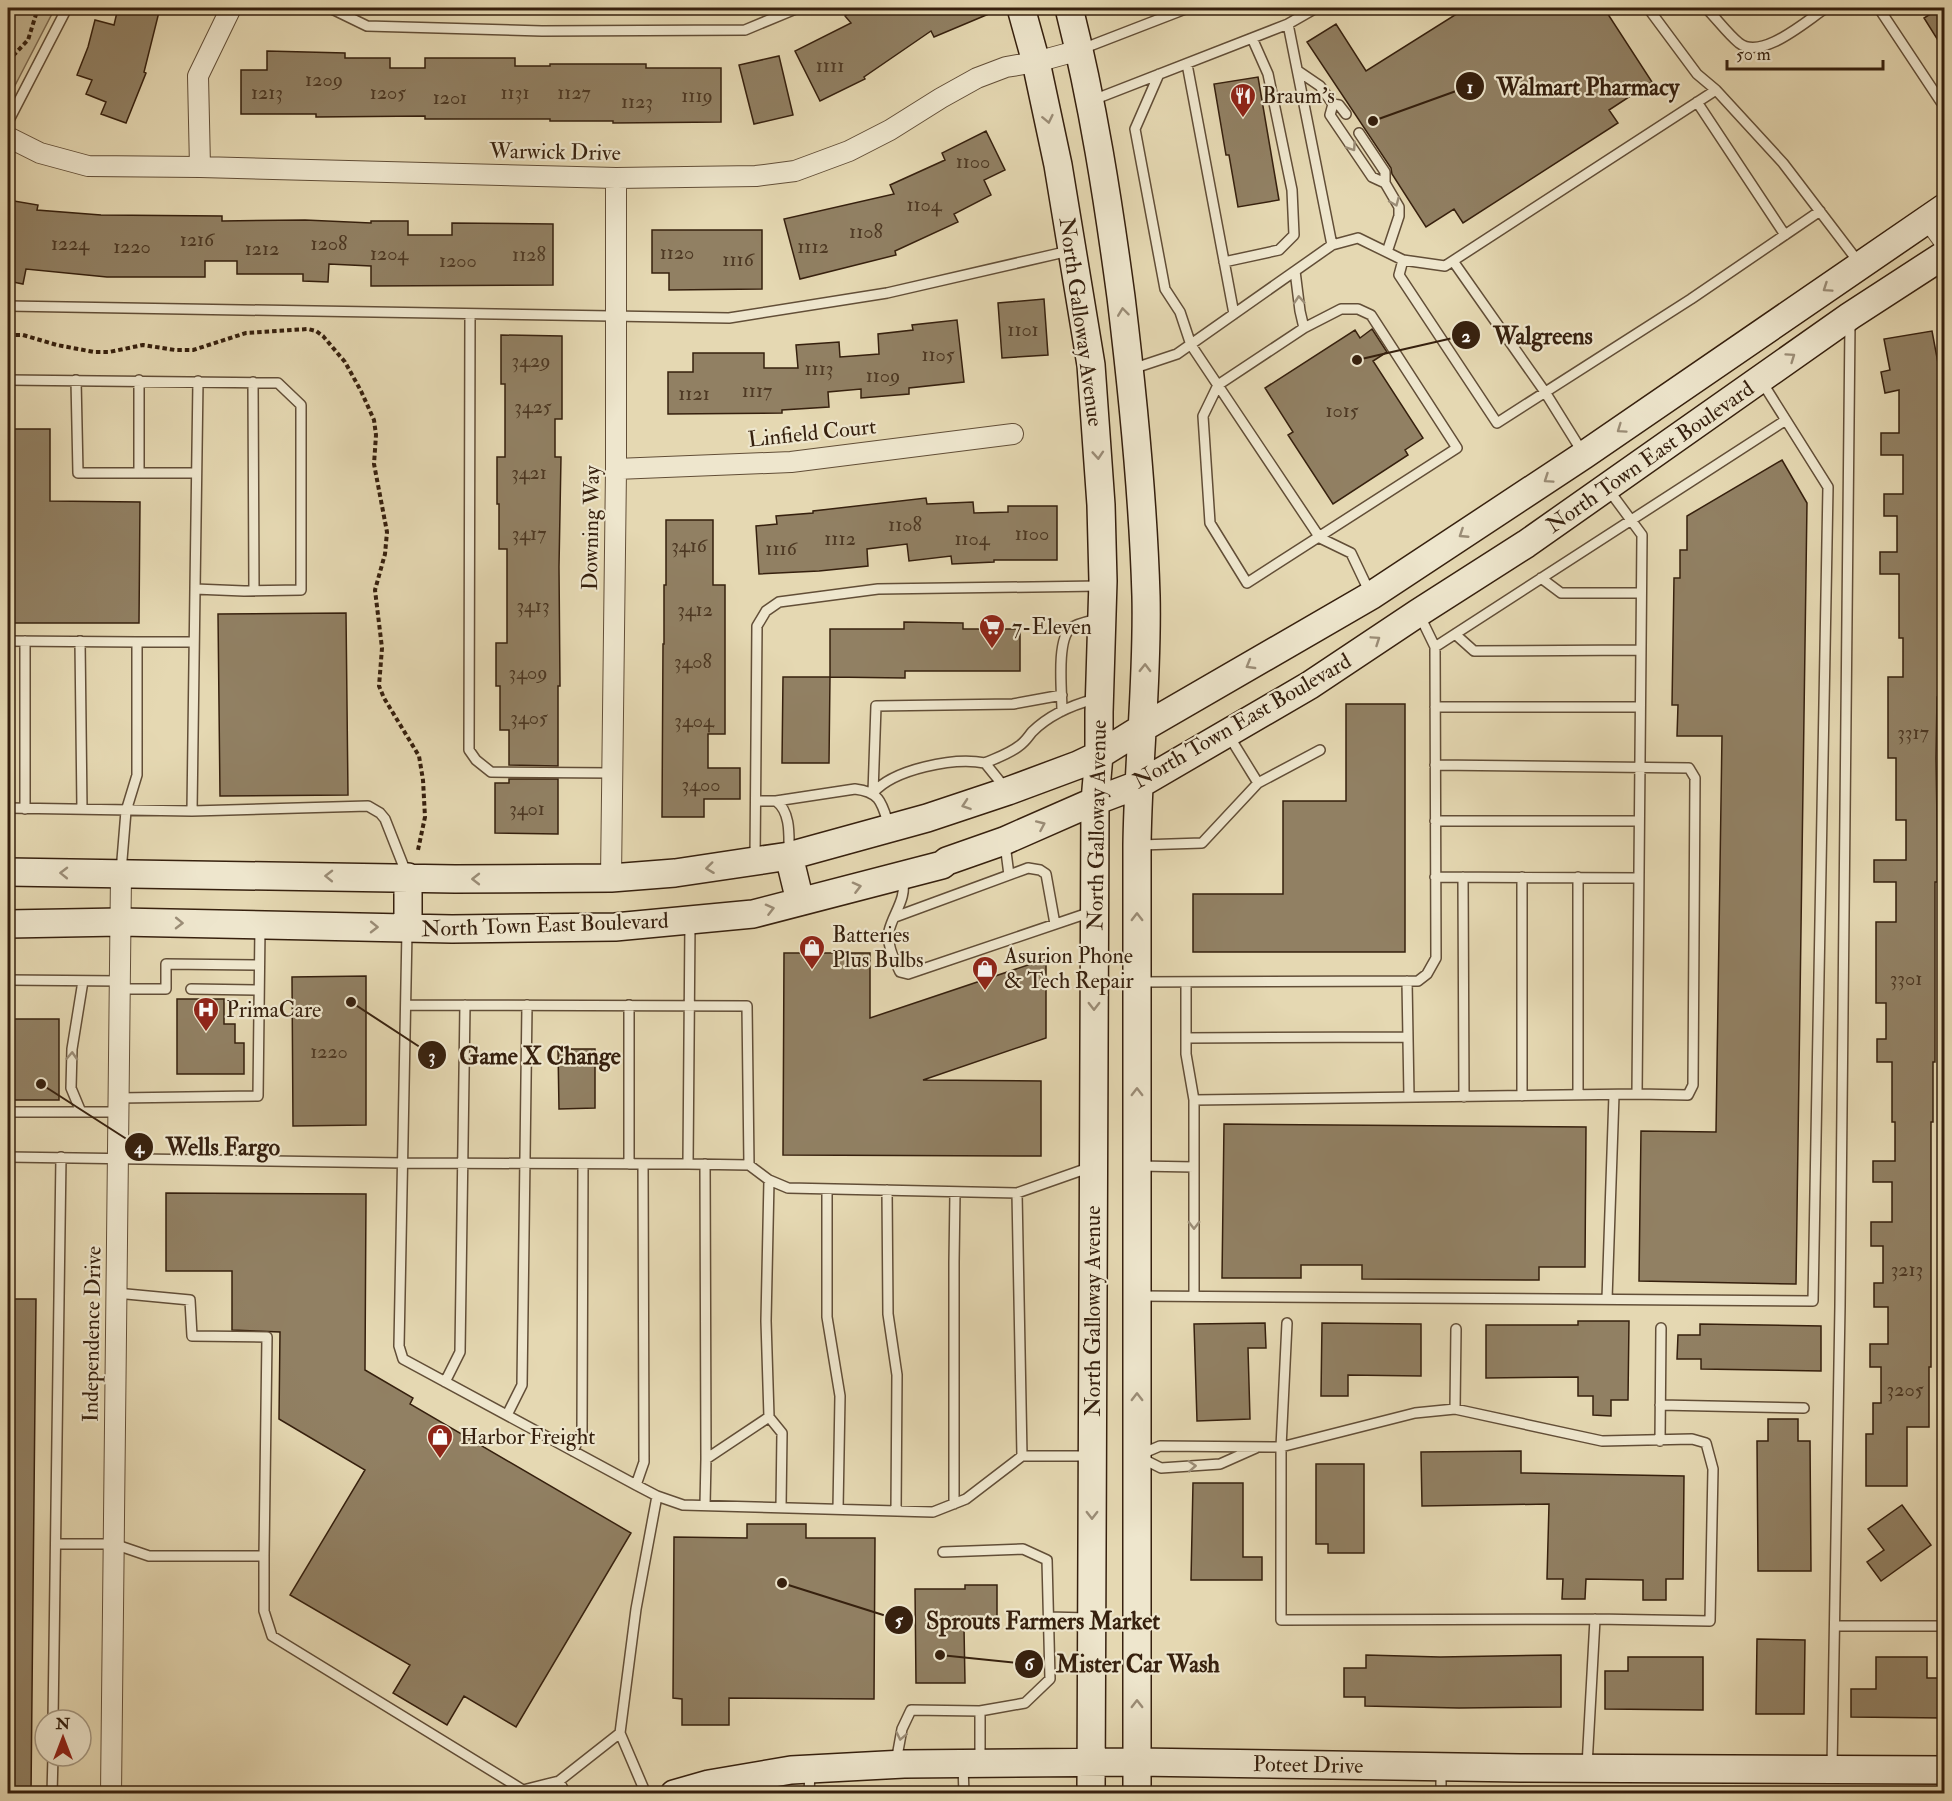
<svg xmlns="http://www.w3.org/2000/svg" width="1952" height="1801" font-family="'IM FELL Double Pica',serif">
<rect width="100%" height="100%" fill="#e5d8b2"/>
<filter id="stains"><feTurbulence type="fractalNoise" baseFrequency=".00333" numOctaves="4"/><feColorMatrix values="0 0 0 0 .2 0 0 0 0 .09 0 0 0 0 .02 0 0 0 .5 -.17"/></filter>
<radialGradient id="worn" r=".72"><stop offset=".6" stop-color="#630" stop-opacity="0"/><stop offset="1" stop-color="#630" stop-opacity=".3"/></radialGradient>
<path fill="#c7b996" stroke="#7e6c52" stroke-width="1.5" d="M8 8H55L8 99Z"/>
<path fill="#918063" stroke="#36200e" stroke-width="1.5" d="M118 8H160L144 72 146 73 126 123 101 114 106 102 86 94 92 80 77 75 88 47 95 20 114 25Z
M857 8H1003L934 37 931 31 864 77 865 79 820 101 795 51 851 23 845 16Z
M1466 8H1604L1652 82 1609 110 1618 123 1463 223 1454 209 1426 227 1392 174 1391 168 1307 42 1336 24 1366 71Z
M1940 8H1944V50L1924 18Z
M267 51 345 53V58H390V68H425V58H515V66H550V64H646V68H721V122L613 123V121H550V119H425V116L316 117V114H241V70H267Z
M779 56 793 115 754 124 739 65Z
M1258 77 1279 200 1238 207 1229 155H1226L1214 84Z
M986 131 1005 170 984 180 991 195 954 214 958 222 895 251 896 255 800 279 784 219 894 194 890 185 945 160 942 153Z
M8 200 38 205 37 210 101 215 222 216V221L305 220 371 223V221H408V235H452V223L553 224V285L371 286V266L329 264 328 282 303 281V274H237V261H205V277H107L26 269 23 284 8 281Z
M652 230H762V289L669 290V273H652Z
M1044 299 1048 355 1002 358 998 303Z
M957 320 964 382 909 388V394L861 398V389L828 392 829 407 782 410V413L668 414V372H693V353H764V368H798L796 345 839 342 840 357 879 354 878 334 913 330 912 325Z
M1372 329 1387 352 1373 361 1423 438 1405 450 1408 455 1333 504 1288 435 1293 432 1265 388 1355 330 1360 338Z
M1932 331 1941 379 1942 516 1940 697H1937L1936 758 1938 882H1935V1062H1933V1122H1931V1367H1929V1427H1907V1486H1866V1434H1873V1403H1881V1367H1870V1344H1888V1307H1874V1283H1883V1246H1871V1222H1892V1182H1873V1161H1895V1122H1892V1062H1877V1039H1886V1003H1876V922H1896V882H1874V860H1906V820H1896V758H1888V677H1903V638H1899V574H1880V552H1897V516H1884V494H1903V455H1881V433H1899V390L1885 393 1881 372 1890 370 1884 339Z
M501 335 562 336V419H555V457H561L559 567 560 686H558V766L509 765V730H500V686H496V643H507V549H499V504H497V457H505V384H501Z
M8 429H50V501L140 502 139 623H8Z
M1782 460 1807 503 1796 1284 1639 1281 1641 1131 1716 1132 1722 736H1677L1678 705H1672L1674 578H1680V550H1687V516Z
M926 498 927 504 973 502 974 513 1008 512V506H1057V560H994V562L952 564 951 556 909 561 907 544 867 549 868 566 819 571 759 574 756 526 777 524 776 516 813 513V511Z
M666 520H713V585H725V734H708V768H740V799H704V817H662L663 644H664V585H666Z
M346 613 348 795 220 796 218 614Z
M904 622 963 623V629H1020V671H905V678L830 677V629H904Z
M783 677H830L829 763H782Z
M1346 704H1405V952H1193V894H1283V801H1346Z
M509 779H558V834L495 833V783H509Z
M784 953H870V1018L1046 959V1038L923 1080 1041 1081V1156L783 1155Z
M366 976V1125L293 1126 292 977Z
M177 999H224V1024H235V1043H244V1074H177Z
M8 1019H59V1100H8Z
M558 1049H595V1108L559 1109Z
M1224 1124 1586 1127 1585 1267H1539V1280L1362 1279V1265H1301V1278H1222Z
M166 1193 366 1194 365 1370 413 1398 410 1404 631 1533 516 1727 464 1696 447 1725 393 1693 410 1665 290 1595 365 1470 279 1419 280 1332 232 1330V1271H166Z
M8 1299H36L31 1794H8Z
M1578 1321H1629L1628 1400H1611V1416L1593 1415V1396H1578V1377L1486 1378V1325H1578Z
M1265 1323 1266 1348H1248L1250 1419 1197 1421 1194 1324Z
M1322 1323 1421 1324V1376L1348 1375V1396H1321Z
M1700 1324 1821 1326V1371L1701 1369V1359H1677L1678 1335H1700Z
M1768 1419H1798V1441H1810L1811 1571H1758L1757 1441H1768Z
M1521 1451V1473L1684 1476 1683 1579H1666V1600H1643V1580L1586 1579 1585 1599H1562L1563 1579H1547L1549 1504 1422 1506 1421 1452Z
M1316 1464H1364V1553H1328V1544H1316Z
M1193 1483H1243V1557H1262V1580H1191Z
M1902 1505 1931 1545 1881 1581 1867 1562 1884 1550 1868 1529Z
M747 1524H806V1538H875L874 1699 729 1698V1725H682V1699L673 1698 674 1537 747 1538Z
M965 1585H997V1628H964L965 1683H916L915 1589H965Z
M1757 1639 1805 1640 1804 1714H1756Z
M1366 1655 1440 1657 1561 1655V1707L1459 1708 1365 1706V1697H1344V1668H1366Z
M1628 1657H1703V1710L1605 1709V1671H1628Z
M1876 1657H1927V1678H1944V1718L1851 1717V1689H1876Z"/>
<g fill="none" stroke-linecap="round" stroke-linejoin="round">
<defs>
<path id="lane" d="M330 8 367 26 542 31 745 30 798 8
M1648 8 1697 74 1716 90 1783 163 1860 264
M1706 8C1717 19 1727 33 1739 43 1762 61 1807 20 1826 8
M1880 10 1941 102 1944 103
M1288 24 1316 8
M1082 49 1188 8
M1187 64 1234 314
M1298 71 1320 86 1333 104 1339 105 1346 114
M1159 74 1135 129 1165 289 1180 312 1191 345 1320 538 1351 553 1370 593
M1093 100 1288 24 1332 245 1177 354 1132 369
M1697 102 1785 235
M1333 104 1330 115 1372 177 1385 183
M8 122 67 8
M1359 133 1385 172V183L1399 207V216L1387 252
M1332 245 1358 238 1403 260 1445 266 1716 90
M1403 260 1399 275 1497 423 1691 299 1820 211
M1453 261 1545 392 1583 453
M1224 262 1279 250 1294 235 1292 190 1268 74 1252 38
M1295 271 1300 311 1304 328
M8 306 729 318 887 293 1069 251
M1341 309H1358L1371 315 1457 448 1247 583 1210 523 1203 416 1218 385 1304 328Z
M470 314 469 750 476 760 491 772 612 773
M8 380 278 383 301 405V590L244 591 195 589 192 811 8 808
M76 380 78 473H196
M139 380V473
M253 382 254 591
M1541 578 1561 593H1641
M195 589 198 381
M1419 614 1435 647
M1455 634 1474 651 1641 650
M8 641 137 642V775L126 811 121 872
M80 641 82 809
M137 642H194
M1435 707H1640
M1062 711C1062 693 1056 639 1071 628 1078 623 1090 621 1098 619
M1229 736 1258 783
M985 763C996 758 1009 754 1019 746 1025 742 1028 737 1032 732 1049 715 1072 705 1095 699
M1435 765 1689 768 1695 778 1693 1085 1688 1095 1637 1094
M873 793 876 706 1013 704 1062 695
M873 793C894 769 954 757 985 763L1006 789
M756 801H776C791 812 789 836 789 852
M776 801 855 789C881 792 882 804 889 826
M25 809V641
M192 811 368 806 380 813 385 819 407 875
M1435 821H1639
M1005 844 1009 875
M1140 845 1202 843 1258 783 1320 750
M755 859 757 626 766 611 779 602 878 589 1100 586
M1435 877 1639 878
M1463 877 1464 1097
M1578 877V1095
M902 878C908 898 893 913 889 931 886 944 895 961 900 972L908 974 1091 912
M895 917 1028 868 1040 870 1046 874 1055 924
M690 922 688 1164 749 1165 769 1180 788 1188 1017 1193 1091 1167
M407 931 399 1346 403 1359 636 1485 657 1496 683 1505 933 1512 966 1499 1022 1456H1090
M8 980 120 981
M1407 981 1409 1097
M1138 982 1418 981 1427 974 1436 958 1435 647 1786 420
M1186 982V1054L1194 1100V1296
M120 989H166V964L259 965
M191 989 259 990
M406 1005 747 1006 749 1165
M629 1005V1164
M1186 1038 1408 1037
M1522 1096V877
M119 1098 258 1096 260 927
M1194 1100 1637 1094 1642 535 1608 489
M8 1112H119
M81 1112 71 1088 72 1049 83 981
M8 1157 403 1163 688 1164
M705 1164 706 1459
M1139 1166 1194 1167
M769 1180 766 1321 769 1417
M827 1189V1317L840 1396 838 1509
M887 1190 888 1314 897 1375 896 1511
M1017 1193 1022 1456
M116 1293 190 1300 192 1336 267 1337 264 1556
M1139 1296 1813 1301 1828 487 1762 382
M1607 1299 1614 1095
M445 1382 460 1352 465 1005
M1660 1405 1804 1408
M1455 1409 1456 1329
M507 1415 522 1385 527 1005
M1660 1441 1661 1328
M573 1451 582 1432 583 1164
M1139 1455 1160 1446 1281 1447 1415 1413 1455 1409 1602 1441 1692 1439 1706 1443 1713 1469 1710 1621 1595 1619 1281 1620V1447L1287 1323
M1141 1458 1161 1468 1220 1464 1256 1448
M636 1485 644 1462 643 1164
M954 1504V1262L955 1193
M705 1505 706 1459 769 1417 782 1433 781 1507
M56 1544H114L149 1556H264V1611L272 1636 523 1790 559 1781 620 1733
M943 1552 1023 1549 1047 1560 1050 1679 1025 1703 980 1711V1761
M1048 1617 1088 1618
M1835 1626H1944
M53 1720 61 1157
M896 1762 902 1729 911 1710 980 1711
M963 1766 964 1794
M1587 1766 1595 1619
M1832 1767 1840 1306 1850 323
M559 1781 566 1794
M52 1794 53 1756
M646 1794 620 1733 636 1609 657 1496
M809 1794 810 1771
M1441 1794V1769"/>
<path id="street" d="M8 137 40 153 88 166 200 167 616 178 756 176 795 171 849 151 890 130 941 98 977 78 1006 67 1036 62 1080 50
M200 167 198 76 231 8
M1928 219 1944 241
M616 469 791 462 1013 434
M611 878 616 469V178
M111 1794 121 874"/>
<path id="secondary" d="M1021 8 1036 62 1058 165 1091 365 1101 505 1103 581 1099 712V755L1095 801 1091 1794
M1069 8C1093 103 1108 200 1121 297 1133 396 1143 496 1146 596 1148 679 1138 762 1137 845V1794
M789 856 800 901
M8 872 455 879 611 878 675 873 789 856 927 818 1008 791 1078 765 1099 755 1144 727 1372 595 1584 455 1944 208
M8 924 120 922 452 929 615 927 753 914 942 865 947 861 1004 841 1095 801 1140 784 1310 685 1418 613 1526 544 1850 316 1944 255
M408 928V877
M674 1794 709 1784 791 1770 904 1764 1137 1762 1520 1768 1944 1770"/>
</defs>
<use href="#lane" stroke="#624e37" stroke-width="12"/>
<use href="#street" stroke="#624e37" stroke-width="22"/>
<use href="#secondary" stroke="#36200e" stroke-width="30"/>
<path stroke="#36200e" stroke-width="4" stroke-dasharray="4.5 3" stroke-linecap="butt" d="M8 61 28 40 38 8
M8 335H23L57 345 94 352H109L143 345 175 350H193L246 333 308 329 316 331 323 336 345 362 361 391 374 420 376 435 374 464 387 532 385 554 375 590 382 648 379 686 384 698 419 756 423 780 425 817 418 850"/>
<use href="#lane" stroke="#eee6cd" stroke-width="9"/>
<use href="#street" stroke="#eee6cd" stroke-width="20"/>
<use href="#secondary" stroke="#eee6cd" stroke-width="27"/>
</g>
<defs><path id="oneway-chevron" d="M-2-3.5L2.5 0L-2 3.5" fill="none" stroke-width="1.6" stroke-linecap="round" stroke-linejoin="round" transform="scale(1.5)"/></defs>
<g stroke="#9b8d77">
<use href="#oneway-chevron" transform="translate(1048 119) rotate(78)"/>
<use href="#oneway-chevron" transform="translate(1352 147) rotate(56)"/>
<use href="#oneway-chevron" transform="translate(1395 202) rotate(67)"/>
<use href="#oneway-chevron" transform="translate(1827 288) rotate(146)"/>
<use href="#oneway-chevron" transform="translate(1299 300) rotate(-94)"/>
<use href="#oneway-chevron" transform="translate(1123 312) rotate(-97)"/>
<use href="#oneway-chevron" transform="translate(1791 357) rotate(-35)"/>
<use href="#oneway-chevron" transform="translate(1621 429) rotate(145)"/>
<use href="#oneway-chevron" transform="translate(1098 455) rotate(86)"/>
<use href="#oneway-chevron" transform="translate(1548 479) rotate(146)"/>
<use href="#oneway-chevron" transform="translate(1463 534) rotate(147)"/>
<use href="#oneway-chevron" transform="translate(1376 640) rotate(-34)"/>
<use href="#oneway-chevron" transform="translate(1250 665) rotate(150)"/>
<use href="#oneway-chevron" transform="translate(1145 668) rotate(-89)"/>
<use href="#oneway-chevron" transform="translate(966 805) rotate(161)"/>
<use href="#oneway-chevron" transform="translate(1041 825) rotate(-24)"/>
<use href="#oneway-chevron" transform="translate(710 868) rotate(173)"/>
<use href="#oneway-chevron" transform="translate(64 873) rotate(-179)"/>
<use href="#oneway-chevron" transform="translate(329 876) rotate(-179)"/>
<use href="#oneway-chevron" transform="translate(476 879) rotate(180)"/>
<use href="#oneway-chevron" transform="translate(857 887) rotate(-14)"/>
<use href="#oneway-chevron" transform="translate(770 909) rotate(-14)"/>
<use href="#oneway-chevron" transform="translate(1137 917) rotate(-90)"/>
<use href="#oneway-chevron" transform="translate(179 923) rotate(1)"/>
<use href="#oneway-chevron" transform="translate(374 927) rotate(1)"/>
<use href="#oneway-chevron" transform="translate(1094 1006) rotate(90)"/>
<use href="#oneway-chevron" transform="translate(72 1056) rotate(-87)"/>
<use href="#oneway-chevron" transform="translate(1137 1092) rotate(-90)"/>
<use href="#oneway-chevron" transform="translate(1194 1225) rotate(90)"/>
<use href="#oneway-chevron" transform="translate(1137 1397) rotate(-90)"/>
<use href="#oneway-chevron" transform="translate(1192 1466) rotate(-4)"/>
<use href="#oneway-chevron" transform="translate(1092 1515) rotate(90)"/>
<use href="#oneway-chevron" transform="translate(1137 1704) rotate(-90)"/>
<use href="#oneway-chevron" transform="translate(901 1736) rotate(102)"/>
</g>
<defs>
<symbol id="restaurant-pin" viewBox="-11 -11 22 30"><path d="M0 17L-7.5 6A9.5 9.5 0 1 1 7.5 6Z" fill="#8f2418" stroke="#eee6cd"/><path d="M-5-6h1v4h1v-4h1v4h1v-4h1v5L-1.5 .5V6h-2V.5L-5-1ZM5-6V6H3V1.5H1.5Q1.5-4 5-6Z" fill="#fff"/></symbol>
<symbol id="supermarket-pin" viewBox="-11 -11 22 30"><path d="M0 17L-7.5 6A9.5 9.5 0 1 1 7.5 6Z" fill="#8f2418" stroke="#eee6cd"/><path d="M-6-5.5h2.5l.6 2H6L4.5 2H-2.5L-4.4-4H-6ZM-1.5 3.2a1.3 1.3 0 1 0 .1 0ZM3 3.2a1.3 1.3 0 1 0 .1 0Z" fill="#fff"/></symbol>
<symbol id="shop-pin" viewBox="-11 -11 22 30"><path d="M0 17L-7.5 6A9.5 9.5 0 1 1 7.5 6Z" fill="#8f2418" stroke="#eee6cd"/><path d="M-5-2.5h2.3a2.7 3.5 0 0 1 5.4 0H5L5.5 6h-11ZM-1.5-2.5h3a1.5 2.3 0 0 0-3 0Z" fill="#fff"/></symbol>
<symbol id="hospital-pin" viewBox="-11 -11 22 30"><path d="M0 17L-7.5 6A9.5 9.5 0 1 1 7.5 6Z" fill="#8f2418" stroke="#eee6cd"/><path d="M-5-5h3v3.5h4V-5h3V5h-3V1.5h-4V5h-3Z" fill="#fff"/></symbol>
</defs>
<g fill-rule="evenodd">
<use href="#restaurant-pin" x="1228" y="81" width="30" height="40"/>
<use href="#supermarket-pin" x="977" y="612" width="30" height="40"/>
<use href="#shop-pin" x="797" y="933" width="30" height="40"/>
<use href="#shop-pin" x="970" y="954" width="30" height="40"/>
<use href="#hospital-pin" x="191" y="995" width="30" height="40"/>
<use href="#shop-pin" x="425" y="1422" width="30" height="40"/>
</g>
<g text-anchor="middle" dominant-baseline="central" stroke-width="4.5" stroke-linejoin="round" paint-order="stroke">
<g font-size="20" fill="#4d3823">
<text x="830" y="65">1111</text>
<text x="324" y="79">1209</text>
<text x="267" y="92">1213</text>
<text x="388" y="92">1205</text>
<text x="515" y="92">1131</text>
<text x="574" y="92">1127</text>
<text x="697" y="95">1119</text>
<text x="450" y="97">1201</text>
<text x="637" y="101">1123</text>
<text x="973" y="161">1100</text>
<text x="924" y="204">1104</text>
<text x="866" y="231">1108</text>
<text x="197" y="239">1216</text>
<text x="70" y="243">1224</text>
<text x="329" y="243">1208</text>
<text x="132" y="246">1220</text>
<text x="813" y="246">1112</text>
<text x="262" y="248">1212</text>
<text x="677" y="252">1120</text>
<text x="389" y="253">1204</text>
<text x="529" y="254">1128</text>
<text x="738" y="259">1116</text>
<text x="458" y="260">1200</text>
<text x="1023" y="329">1101</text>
<text x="938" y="354">1105</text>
<text x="531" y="360">3429</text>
<text x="819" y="368">1113</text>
<text x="883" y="375">1109</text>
<text x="757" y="390">1117</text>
<text x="694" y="393">1121</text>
<text x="533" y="406">3425</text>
<text x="1342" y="410">1015</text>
<text x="529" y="472">3421</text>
<text x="905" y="524">1108</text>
<text x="529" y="533">3417</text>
<text x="1032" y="533">1100</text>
<text x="840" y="538">1112</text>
<text x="972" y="538">1104</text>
<text x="689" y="545">3416</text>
<text x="781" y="548">1116</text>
<text x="533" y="605">3413</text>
<text x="695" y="609">3412</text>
<text x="693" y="661">3408</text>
<text x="528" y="672">3409</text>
<text x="529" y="717">3405</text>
<text x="694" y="720">3404</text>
<text x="1913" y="732">3317</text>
<text x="701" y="784">3400</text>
<text x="527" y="808">3401</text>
<text x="1906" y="978">3301</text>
<text x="329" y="1051">1220</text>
<text x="1907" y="1269">3213</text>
<text x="1905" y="1389">3205</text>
</g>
<g font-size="22" fill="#36200e" stroke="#eee6cd" text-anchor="start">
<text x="1262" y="96">Braum's</text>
<text x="1012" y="627">7-Eleven</text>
<text x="832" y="935">Batteries<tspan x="832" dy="25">Plus Bulbs</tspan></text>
<text x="1004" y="956">Asurion Phone<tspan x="1004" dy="25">&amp; Tech Repair</tspan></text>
<text x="226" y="1010">PrimaCare</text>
<text x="460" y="1437">Harbor Freight</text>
</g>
<g font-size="22" fill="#36200e" stroke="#eee6cd">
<text transform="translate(555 152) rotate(1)">Warwick Drive</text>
<text transform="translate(1081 322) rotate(82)">North Galloway Avenue</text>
<text transform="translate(812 433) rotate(-6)">Linfield Court</text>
<text transform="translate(1650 457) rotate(-35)">North Town East Boulevard</text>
<text transform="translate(591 528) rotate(-89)">Downing Way</text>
<text transform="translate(1242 721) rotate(-30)">North Town East Boulevard</text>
<text transform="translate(1097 825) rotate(-89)">North Galloway Avenue</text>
<text transform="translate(545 925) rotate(-2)">North Town East Boulevard</text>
<text transform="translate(1093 1311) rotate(-90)">North Galloway Avenue</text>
<text transform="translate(92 1334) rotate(-89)">Independence Drive</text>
<text transform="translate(1308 1765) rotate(1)">Poteet Drive</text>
</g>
</g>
<path fill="none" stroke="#36200e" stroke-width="2" d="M1373 121L1470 86M1357 360L1466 335M351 1002L432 1055M41 1084L139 1147M782 1583L899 1620M940 1655L1029 1664"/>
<g fill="#36200e" stroke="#eee6cd" stroke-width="2">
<circle cx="1373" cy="121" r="6"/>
<circle cx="1357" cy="360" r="6"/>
<circle cx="351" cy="1002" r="6"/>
<circle cx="41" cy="1084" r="6"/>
<circle cx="782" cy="1583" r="6"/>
<circle cx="940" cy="1655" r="6"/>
<circle cx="1470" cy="86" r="15"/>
<circle cx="1466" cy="335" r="15"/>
<circle cx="432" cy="1055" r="15"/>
<circle cx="139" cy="1147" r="15"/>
<circle cx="899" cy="1620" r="15"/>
<circle cx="1029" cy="1664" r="15"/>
</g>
<g font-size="18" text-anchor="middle" font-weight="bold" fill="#fff">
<text x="1470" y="93">1</text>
<text x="1466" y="342">2</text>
<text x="432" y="1062">3</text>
<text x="139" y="1153">4</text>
<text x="899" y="1626">5</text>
<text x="1029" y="1670">6</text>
</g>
<g font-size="24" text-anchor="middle" font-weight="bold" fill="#36200e" stroke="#eee6cd" stroke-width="4.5" stroke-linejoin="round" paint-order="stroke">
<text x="1588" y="95">Walmart Pharmacy</text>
<text x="1543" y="344">Walgreens</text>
<text x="540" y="1064">Game X Change</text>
<text x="223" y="1155">Wells Fargo</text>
<text x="1043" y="1629">Sprouts Farmers Market</text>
<text x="1138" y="1672">Mister Car Wash</text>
</g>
<rect width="1952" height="1801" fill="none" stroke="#e5d8b2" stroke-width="30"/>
<rect x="9" y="9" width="1934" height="1783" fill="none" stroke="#36200e" stroke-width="3"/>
<rect x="15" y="15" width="1922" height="1771" fill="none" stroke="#36200e" stroke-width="1.5"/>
<g transform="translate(63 1738)"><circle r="28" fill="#eee6cd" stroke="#a49781" stroke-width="1.5"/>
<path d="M0-4.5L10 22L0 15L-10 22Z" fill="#8f2418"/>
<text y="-9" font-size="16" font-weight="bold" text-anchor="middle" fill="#36200e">N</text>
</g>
<path d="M1727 60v9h156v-9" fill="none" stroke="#36200e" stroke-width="3"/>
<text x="1736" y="60" font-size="18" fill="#36200e" stroke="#eee6cd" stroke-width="4.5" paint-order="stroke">50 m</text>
<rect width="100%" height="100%" filter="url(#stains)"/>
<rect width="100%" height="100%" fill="url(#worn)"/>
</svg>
